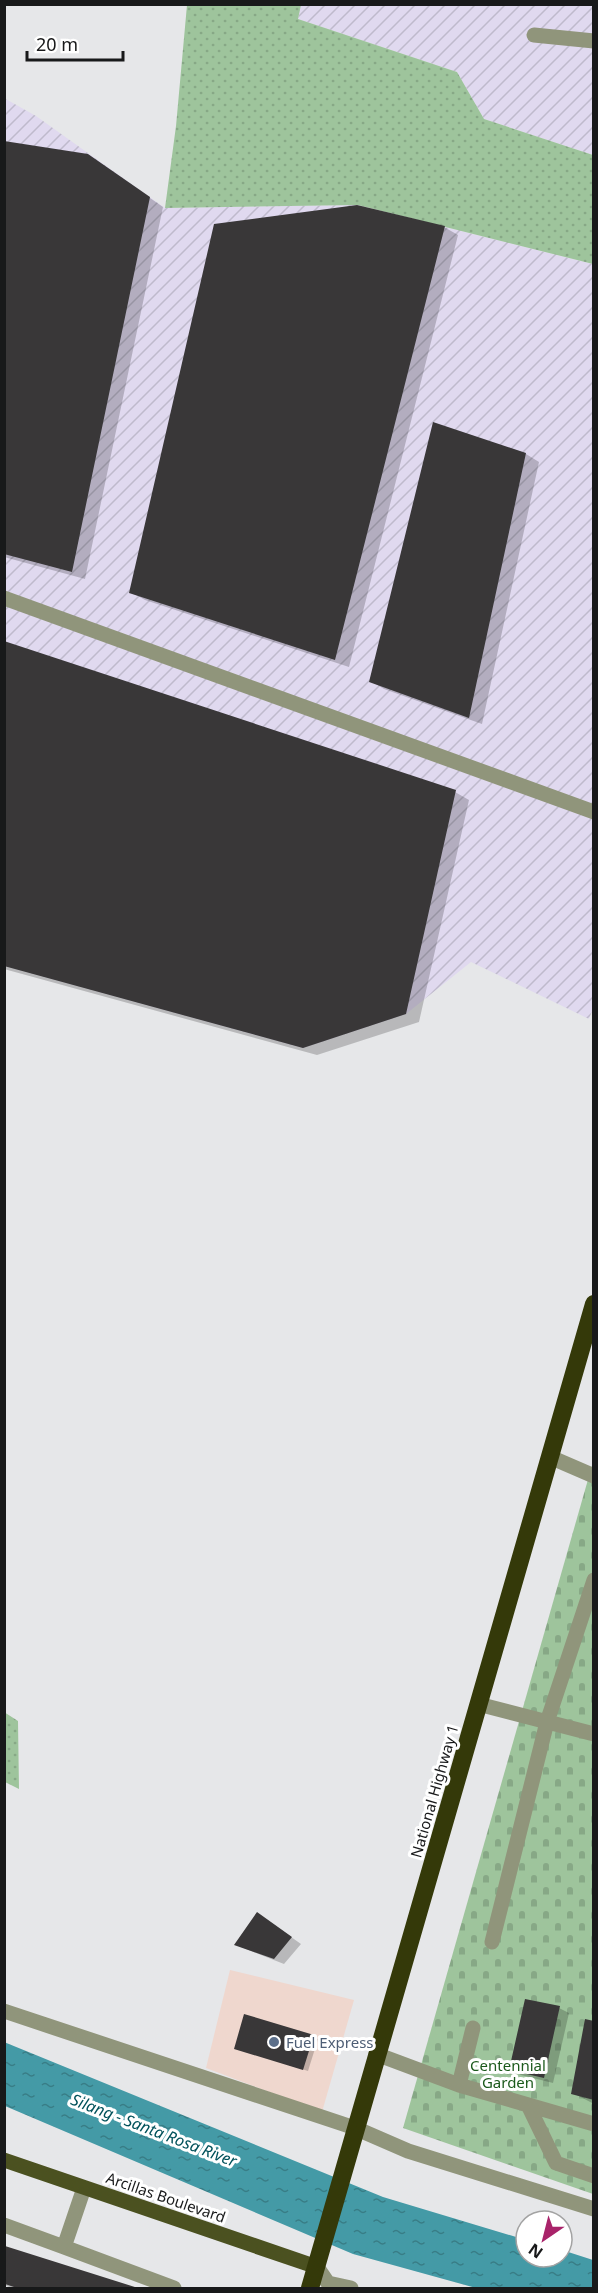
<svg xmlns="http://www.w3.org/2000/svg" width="598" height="2293" font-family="'Noto Sans',sans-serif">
<defs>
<pattern id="industrial-furrows" width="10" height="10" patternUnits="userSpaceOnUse" patternTransform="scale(1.5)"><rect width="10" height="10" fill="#e0d9ef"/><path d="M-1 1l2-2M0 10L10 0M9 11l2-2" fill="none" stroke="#bfbacc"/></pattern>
<pattern id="grass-dots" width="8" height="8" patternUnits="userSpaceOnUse" patternTransform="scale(1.5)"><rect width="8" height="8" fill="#9ec49c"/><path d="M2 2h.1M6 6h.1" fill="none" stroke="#87a886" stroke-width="1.8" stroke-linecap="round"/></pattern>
<pattern id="cemetery-stones" width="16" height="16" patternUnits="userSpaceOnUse" patternTransform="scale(1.5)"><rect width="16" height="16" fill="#9ec49c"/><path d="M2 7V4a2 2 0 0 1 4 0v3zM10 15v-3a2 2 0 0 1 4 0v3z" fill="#87a886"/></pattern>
<pattern id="water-ripples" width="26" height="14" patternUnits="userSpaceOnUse" patternTransform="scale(1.5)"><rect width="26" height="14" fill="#449aa6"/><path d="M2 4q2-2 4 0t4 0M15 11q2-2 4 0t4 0" fill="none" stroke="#387d86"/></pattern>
</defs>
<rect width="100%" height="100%" fill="#e6e7e9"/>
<path fill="#efd7ce" d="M230 1970 354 2000 322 2112 206 2068Z"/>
<path fill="url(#industrial-furrows)" d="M301 4 593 5V155L484 119 457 72 298 19Z
M4 98 36 116 165 208 357 205 593 264 594 1006 589 1019 471 962 406 1014 303 1048 5 966Z"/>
<path fill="url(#grass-dots)" d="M187 5H301L298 19 457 72 484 119 593 155V264L358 205 165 208 176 126Z
M4 1712 18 1721 19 1789 5 1782Z"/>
<path fill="url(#cemetery-stones)" d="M593 1462V2194L403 2128Z"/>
<path fill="url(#water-ripples)" d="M4 2042 383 2197 526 2240V2257H562V2250L593 2260V2288H476L353 2254 5 2106Z"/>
<path fill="#0003" d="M4 142 88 155 163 207 85 579 4 557Z
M444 227 458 235 349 667 145 600 131 592Z
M435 424 526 454 539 462 482 724 384 689 371 681Z
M4 643 455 792 469 800 419 1022 317 1055 4 969Z
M267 1920 301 1944 284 1964 236 1945Z
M559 2008 569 2013 553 2083 521 2075 511 2070Z
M594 2023V2104L573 2093Z
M313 2036 318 2039 308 2071 235 2048Z
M5 2247 134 2288H12L4 2285Z"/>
<path fill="#393738" d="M4 141 88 154 150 197 72 572 4 554Z
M357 205 445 226 335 660 129 593 214 224Z
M433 422 526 453 469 718 369 682Z
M4 641 456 790 406 1014 303 1048 4 966Z
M257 1912 292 1937 274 1959 234 1945Z
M525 1999 560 2006 544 2078 509 2070Z
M244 2014 314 2035 303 2070 234 2049Z
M585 2019 594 2021V2100L571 2094Z
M5 2246 138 2288H17L5 2284Z"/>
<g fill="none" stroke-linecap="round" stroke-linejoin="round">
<path stroke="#90957b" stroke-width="15" d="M534 35 594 41
M4 598 594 812
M550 1457 594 1476
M478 1704 594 1734
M492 1942 547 1722 594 1580
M4 2011 355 2128 408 2151 594 2209
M376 2054 459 2085 594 2124
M459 2085 473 2028
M528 2105 556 2163 594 2176
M84 2188 64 2247 174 2288
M4 2225 64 2247
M317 2267 328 2283 351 2288"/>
<path stroke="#4b5120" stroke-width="15" d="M4 2160 317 2267"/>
<path stroke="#343909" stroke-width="18" d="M310 2288 594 1304"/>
</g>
<circle fill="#5c6f8a" stroke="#fff" stroke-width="2" cx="274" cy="2042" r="6"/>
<g text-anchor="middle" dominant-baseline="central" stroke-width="6" stroke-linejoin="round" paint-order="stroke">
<g font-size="15" fill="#18191a" stroke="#fff">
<text transform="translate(434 1791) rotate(-74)">National Highway 1</text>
<text transform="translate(166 2197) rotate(19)">Arcillas Boulevard</text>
</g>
<g font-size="15" fill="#4e5e75" stroke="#fff" text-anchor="start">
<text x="286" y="2042">Fuel Express</text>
</g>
<g font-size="15" fill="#1c5a1c" stroke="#fff">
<text x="508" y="2065">Centennial<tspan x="508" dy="17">Garden</tspan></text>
</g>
<g font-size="16" font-style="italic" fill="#00515a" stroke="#fff">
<text transform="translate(154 2130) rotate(21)">Silang - Santa Rosa River</text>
</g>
</g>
<rect width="598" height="2293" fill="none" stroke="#18191a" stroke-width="12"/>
<g transform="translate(544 2239) rotate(215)"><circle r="28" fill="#ffffff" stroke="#a3a3a3" stroke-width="1.5"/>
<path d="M0-4.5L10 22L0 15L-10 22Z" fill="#a9236a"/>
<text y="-9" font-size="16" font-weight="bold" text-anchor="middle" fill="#18191a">N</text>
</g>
<path d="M27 51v9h96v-9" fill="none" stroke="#18191a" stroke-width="3"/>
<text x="36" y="51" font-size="18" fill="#18191a" stroke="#ffffff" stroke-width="4.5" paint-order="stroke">20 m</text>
</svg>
